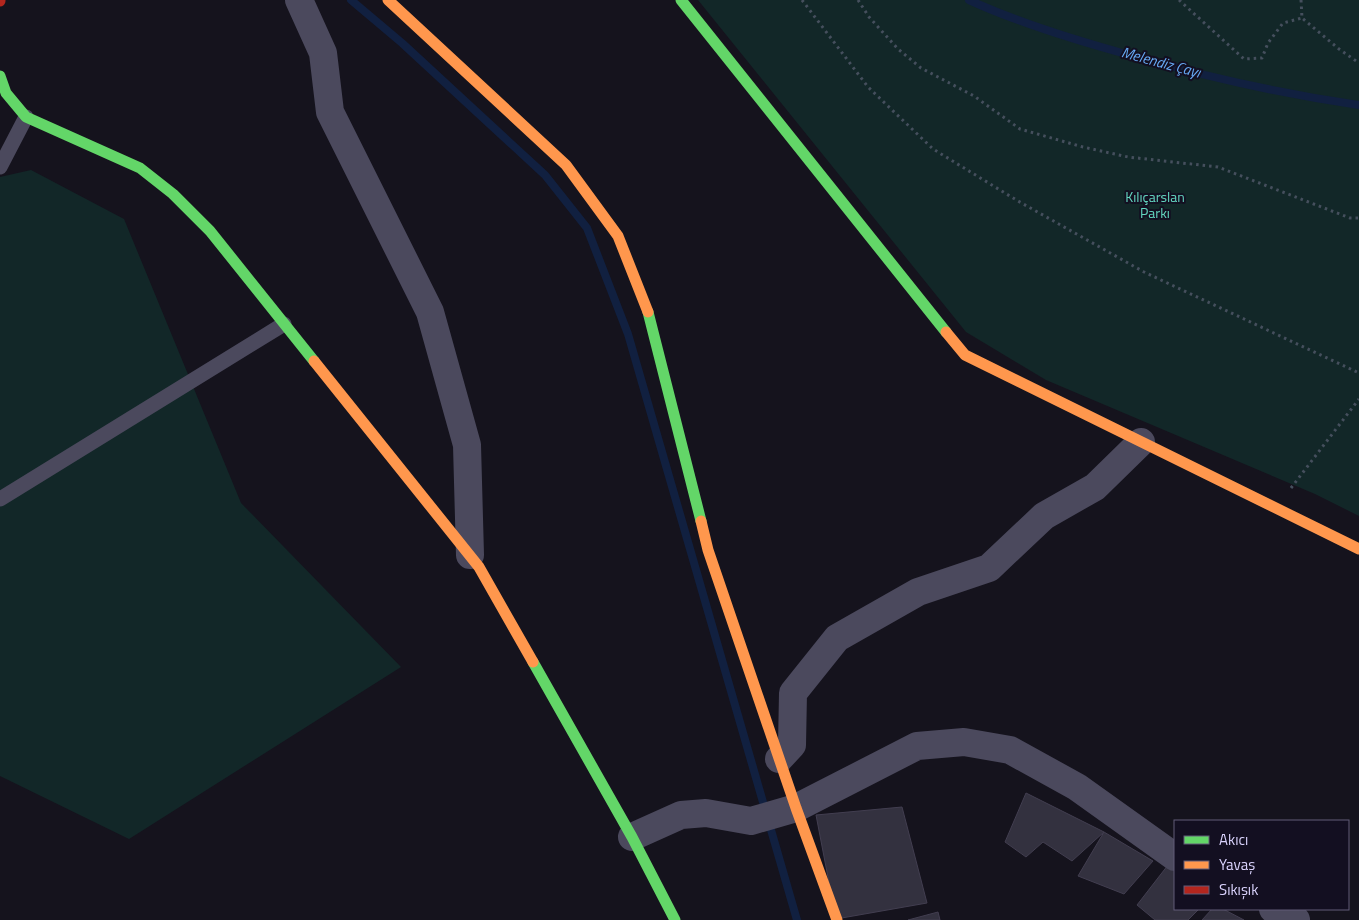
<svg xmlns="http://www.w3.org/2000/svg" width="1359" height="920" font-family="'Titillium Web',sans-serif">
<rect width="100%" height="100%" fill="#15131d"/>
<path fill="#122728" d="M698 0H1359V516L1315 494 1046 380 966 332Z
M31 170 124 219 241 503 401 667 129 839 0 776V177Z"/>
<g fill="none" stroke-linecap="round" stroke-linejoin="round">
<path stroke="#112040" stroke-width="8" d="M351 0 402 43 545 175 587 228 628 334 797 920
M969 0C1021 24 1078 41 1133 56 1207 77 1283 94 1359 105"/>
</g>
<path fill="#33313f" stroke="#423e50" d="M1026 793 1104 832 1072 861 1043 842 1026 857 1005 842Z
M902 807 927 903 836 919 816 815Z
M1104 832 1153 861 1124 894 1078 876Z
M1168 865 1175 871V909H1199L1188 920H1155L1137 905Z
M1212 909H1223L1244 920H1202Z
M938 912 940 920H908Z"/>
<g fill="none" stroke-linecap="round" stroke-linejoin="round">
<path stroke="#454f5d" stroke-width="3" stroke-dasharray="2.5 4" stroke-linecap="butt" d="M802 0 868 87 933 149 1018 201 1144 272 1359 373
M858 0 869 17 898 49 921 68 974 96 1020 129 1083 147 1128 157 1218 167 1350 218H1359
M1179 0 1244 59 1262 58 1268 43 1283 23 1302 18
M1301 0 1302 18 1339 49 1359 63
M1291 488 1359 399"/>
<path stroke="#4b495d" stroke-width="15" d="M0 167 26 117
M0 499 284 324"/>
<path stroke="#4b495d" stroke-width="28" d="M299 0 323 53 330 112 430 312 467 445 470 555
M779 759 792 745 793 693 837 638 918 592 989 568 1044 516 1095 487 1141 442
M632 837 681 815 706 813 751 821 796 808 917 746 964 742 1010 750 1077 787 1175 857
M1273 909 1296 920"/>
<path stroke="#63d668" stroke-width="11" d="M681 0 946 332
M0 76 6 93 26 117 140 168 173 194 210 231 314 361
M648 312 701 521
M533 662 632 837 675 920"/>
<path stroke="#ff974d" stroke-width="11" d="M388 0 566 165 618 236 648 312
M946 332 965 355 1359 549
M314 361 479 567 533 662
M701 521 708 550 796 808 837 920"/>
<path stroke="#b3261e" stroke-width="11" d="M0 0V1"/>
</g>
<g text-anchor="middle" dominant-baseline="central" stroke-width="4" stroke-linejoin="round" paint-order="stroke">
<g font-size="14" fill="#63d7c1" stroke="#130f21">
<text x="1155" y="196">Kılıçarslan<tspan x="1155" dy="16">Parkı</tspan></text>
</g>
<g font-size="15" font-style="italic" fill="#67aaf5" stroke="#130f21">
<text transform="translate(1161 62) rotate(15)">Melendiz Çayı</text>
</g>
</g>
<rect x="1174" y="820" width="175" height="90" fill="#130f21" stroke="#625d79"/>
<rect x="1184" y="836" width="25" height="8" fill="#63d668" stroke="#625d79"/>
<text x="1219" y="845" font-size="15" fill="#d9d2fc">Akıcı</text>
<rect x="1184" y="861" width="25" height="8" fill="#ff974d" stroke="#625d79"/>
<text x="1219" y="870" font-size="15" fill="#d9d2fc">Yavaş</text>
<rect x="1184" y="886" width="25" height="8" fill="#b3261e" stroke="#625d79"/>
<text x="1219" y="895" font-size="15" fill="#d9d2fc">Sıkışık</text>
</svg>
